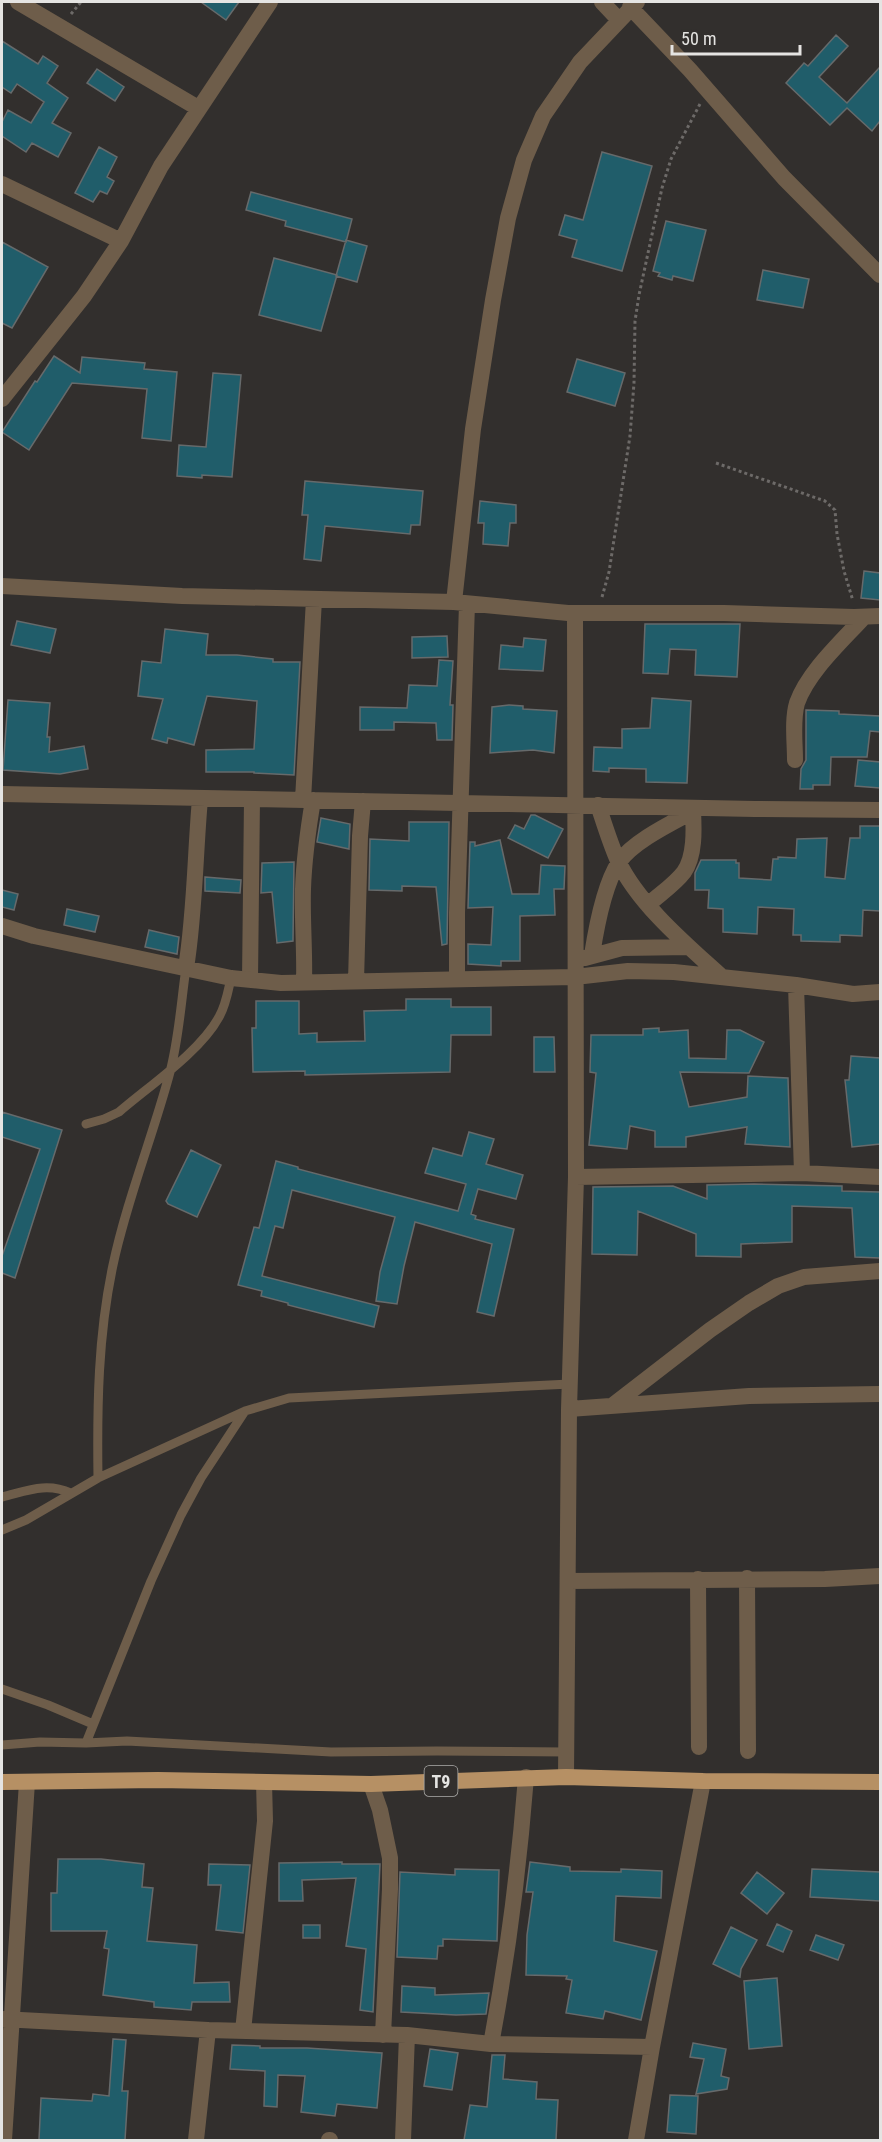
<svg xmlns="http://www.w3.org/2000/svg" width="882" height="2142" font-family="'Roboto Condensed',sans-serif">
<rect width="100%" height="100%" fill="#322f2d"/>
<path fill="#205d6a" stroke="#666a6b" stroke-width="1.5" d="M201 2H239L226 20Z
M836 35 848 46 819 77 847 103 880 67V121L872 131 847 108 830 125 786 83 804 63 808 66Z
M2 41 38 64 43 56 58 66 47 83 68 98 52 123 71 133 58 157 32 143 26 152 2 136V122L8 110 31 123 44 102 17 84 11 93 2 87Z
M97 69 124 87 115 101 87 83Z
M99 147 117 157 107 177 114 181 107 194 100 191 93 202 75 193Z
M602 152 652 166 622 271 572 257 577 240 559 235 565 215 583 220Z
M251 192 352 219 346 242 285 226 286 221 246 210Z
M666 221 706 230 693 281 673 276 672 280 658 276 660 273 653 271Z
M346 240 367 246 357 282 336 276Z
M2 242 48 267 12 328 2 323Z
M274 258 337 275 321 331 259 315Z
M763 270 809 279 803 308 757 300Z
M54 356 80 373 82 357 145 363 144 369 177 372 171 441 142 438 147 389 72 383 29 450 2 432 35 381 37 382Z
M577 359 625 373 615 406 567 392Z
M213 373 241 375 232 477 202 475V478L177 476 179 445 206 447Z
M305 481 423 491 420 525H411L410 534 325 526 321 561 304 559 308 515H302Z
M480 501 516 505V523H510L508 546 483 544 484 523H478Z
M864 571 880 573V600L861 598Z
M17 621 56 629 50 653 11 645Z
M645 624H740L737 677 695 675 696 650 670 649 668 674 643 673Z
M165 629 208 634 206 655H237L273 659V662H300L294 775 254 773V772H206V750L254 749 257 701 207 696 194 745 168 738 167 743 152 739 163 699 138 696 142 661 161 663Z
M447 636 448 657 412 658V637Z
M524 638 546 640 543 671 499 669 501 645 523 647Z
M439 660 453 661 450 705H453L452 740H437L436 723 394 722V730H360V707L407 708 409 685 437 686Z
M652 698 691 701 687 783 646 782V769L609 768V772L593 771 594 747 622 748V729L650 728Z
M8 700 50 703 47 737H50L49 752 84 746 88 769 60 774 3 770Z
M509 705 523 706V709L557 711 554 753 533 750 490 753 492 707Z
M806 710 839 711V714L880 716V732L870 731 867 757H831L830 785H813V789H800L801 769 806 760Z
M858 760 880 762V788L855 786Z
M531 815H535L563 829 548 858 508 838 515 825 524 829Z
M321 818 350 824 349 849 317 842Z
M409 822H449L447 944 442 945 436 887 402 886V891L369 890 370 839 409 841Z
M860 826H880V911L863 910 862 936 840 935V942L801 941V935H793L794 909 758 907 757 934 723 932V909L708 908 709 890H695V873L701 860H736V863H739V878L771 880 773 859H778V857L796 858 797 839 827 838 825 877 845 879 850 838H860Z
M500 840 512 894H539L541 865 565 866 564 889H554L555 915 520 916V961H501V966L468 964V944L491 945 493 907 468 908 470 842H475V846Z
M294 862 293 941 277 943 272 892 261 893 262 863Z
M205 877 241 880 240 893 205 891Z
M2 890 18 894 14 910 2 907Z
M67 909 99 916 95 932 64 925Z
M149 930 179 937 177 954 145 947Z
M406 999H451V1007H491V1035H451L450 1072 305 1075V1071L253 1072 252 1028H256V1001H299V1034L317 1033V1042L365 1041 364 1011 406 1010Z
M659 1028V1032L688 1030 689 1058 726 1059 727 1030H740L764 1042 749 1073 680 1072 689 1107 747 1097 748 1076 788 1078 790 1147 745 1144 747 1127 686 1137V1147H655V1131L630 1126 627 1149 589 1145 596 1073 590 1072 591 1035H643V1029Z
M534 1037H554L555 1072H534Z
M851 1056 880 1058V1144L852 1147 845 1080H849Z
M2 1112 62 1130 15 1278 2 1273V1256L40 1149 2 1137Z
M469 1132 494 1139 486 1164 523 1175 516 1199 478 1189 471 1214 476 1216 475 1219 514 1229 494 1316 477 1312 492 1244 415 1222 404 1266 397 1304 376 1301 380 1272 395 1217 292 1190 283 1228 275 1226 262 1276 379 1306 374 1327 288 1305V1303L261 1296 262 1291 238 1285 254 1227 259 1228 276 1161 298 1167V1169L458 1211 466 1184 425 1173 433 1148 462 1156Z
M191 1150 221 1165 197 1217 168 1204 166 1201Z
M754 1184 842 1186V1191L880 1192V1258L855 1257 852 1208 792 1206V1242L741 1244V1257L696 1256V1234L638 1211 637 1255 592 1254 593 1187 673 1186 707 1199V1185Z
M58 1859H101L144 1864 142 1887 153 1888 147 1941 197 1945 194 1983 229 1982 230 2002H192L191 2010 154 2007V2002L103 1995 109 1949 104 1948 107 1931H51V1893H57Z
M342 1862V1864H380L373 2012 360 2010 366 1949 346 1946 356 1878 302 1880 303 1901H279V1863Z
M530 1862 570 1867V1871L621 1872V1869L662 1871 661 1898 616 1896 614 1941 657 1951 641 2020 605 2011 603 2019 566 2013 572 1980 566 1979 567 1976 526 1975 527 1935 533 1892H526Z
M209 1864 250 1865 243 1933 216 1930 221 1885H208Z
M455 1869 499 1870 497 1941 443 1939V1946H438L437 1959 397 1957 400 1872 455 1875Z
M812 1869 880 1872V1901L810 1897Z
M757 1872 784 1893 767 1914 741 1893Z
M777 1924 792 1931 783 1952 767 1945Z
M303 1925H320V1938H303Z
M731 1927 757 1940 741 1969 740 1977 713 1964Z
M816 1935 844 1945 838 1960 810 1950Z
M777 1978 782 2046 749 2049 744 1981Z
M402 1986 435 1988V1995L489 1993 486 2014 456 2015 401 2012Z
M113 2039 126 2040 122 2091H128L125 2140H39L41 2098 92 2101 93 2094 109 2096Z
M693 2043 726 2049 721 2076 729 2078 727 2089 696 2094 704 2059 690 2057Z
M232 2045 260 2046V2048H307L382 2053 377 2108 337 2104 335 2116 301 2112 305 2076 278 2075 277 2107 264 2106 265 2071 230 2069Z
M430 2049 458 2053 452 2090 424 2086Z
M492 2055H505L503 2079 537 2082 536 2099 558 2100 556 2140H464L470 2105 487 2107Z
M670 2095 698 2096 696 2134 667 2132Z"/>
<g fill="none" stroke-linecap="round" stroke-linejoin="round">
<path stroke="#6d6a68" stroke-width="3" stroke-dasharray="3 3" stroke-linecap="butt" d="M71 14 81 2
M716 463 825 501 835 510 837 534 844 571 853 601
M602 597 609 572 630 436 634 383 635 321 639 295 662 188 671 159 700 104"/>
<path stroke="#6e5d4a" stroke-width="9" d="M86 1124 104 1119 119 1112C149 1086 200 1052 219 1017 226 1005 228 991 231 978
M98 1478C97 1406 98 1335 113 1265 127 1199 153 1136 170 1072 179 1038 181 1002 186 968
M2 1497C27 1491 46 1482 71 1493
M2 1530 26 1520 98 1478 245 1411 289 1398 570 1384
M2 1689 48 1705 93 1724
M86 1743 151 1581 181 1515 201 1478 245 1411
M2 1745 40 1742 86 1743 127 1741 331 1752 437 1751 566 1752"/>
<path stroke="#6e5d4a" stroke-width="16" d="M18 2 198 108
M602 2 618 19
M630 7 690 70 784 178 880 275
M2 184 121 241
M2 399 84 296 121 241 161 166 270 2
M2 586 182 596 454 602 568 613H724L854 617 880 616
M454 602 473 429 493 300 508 218 524 160 543 116 580 62 637 2
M795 760C795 742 792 720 797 703 808 672 841 642 863 618
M2 794 755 809 880 810
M303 800 314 599
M598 805C604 823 610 843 618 861 639 905 687 945 722 977
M649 904C660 894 675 884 684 872 695 856 694 830 693 811
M2 926 34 936 231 978 281 983 575 977 628 971 674 972 796 985 853 994 880 992
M592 955C596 929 604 885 619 862 634 840 676 821 699 808
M585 958 622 948 689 947
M186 968C195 912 195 855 200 799
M457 979V913L467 604
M250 980 252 799
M356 981 360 836 363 801
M304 982C305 951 302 920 303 889 304 859 308 830 313 800
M796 985 802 1173
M576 1177 802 1173 880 1177
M613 1405 710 1330 749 1303 778 1286 804 1277 880 1271
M569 1409 749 1396 880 1394
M747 1578 748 1751
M698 1579 699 1747
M568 1581 825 1579 880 1576
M566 1777 569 1409 576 1177 575 613
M371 1784 380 1810 390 1858V1889L383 2035
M2 2019 208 2030 407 2035 491 2044 652 2047
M243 2031 265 1821 264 1782
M491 2044C508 1955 519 1867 526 1777
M4 2140 27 1782
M196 2140 208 2030
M329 2140H330
M403 2140 407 2035
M636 2140 652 2047 703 1781"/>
<path stroke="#b69064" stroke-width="16" d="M2 1782 158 1780 371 1784 566 1777 703 1781 880 1782"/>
</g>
<g text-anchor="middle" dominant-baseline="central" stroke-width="4.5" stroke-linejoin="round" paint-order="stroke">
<rect fill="#322f2d" stroke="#afaeac" stroke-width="1.5" x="424.5" y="1766" width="33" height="30" rx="4.5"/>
<g font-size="18" font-weight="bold" fill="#e5e4e2">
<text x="441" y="1781">T9</text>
</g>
</g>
<rect width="882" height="2142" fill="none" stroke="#e5e4e2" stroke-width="6"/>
<path d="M672 45v9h128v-9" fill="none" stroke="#e5e4e2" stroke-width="3"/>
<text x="681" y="45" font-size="18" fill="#e5e4e2" stroke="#322f2d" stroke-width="4.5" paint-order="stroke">50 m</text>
</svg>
